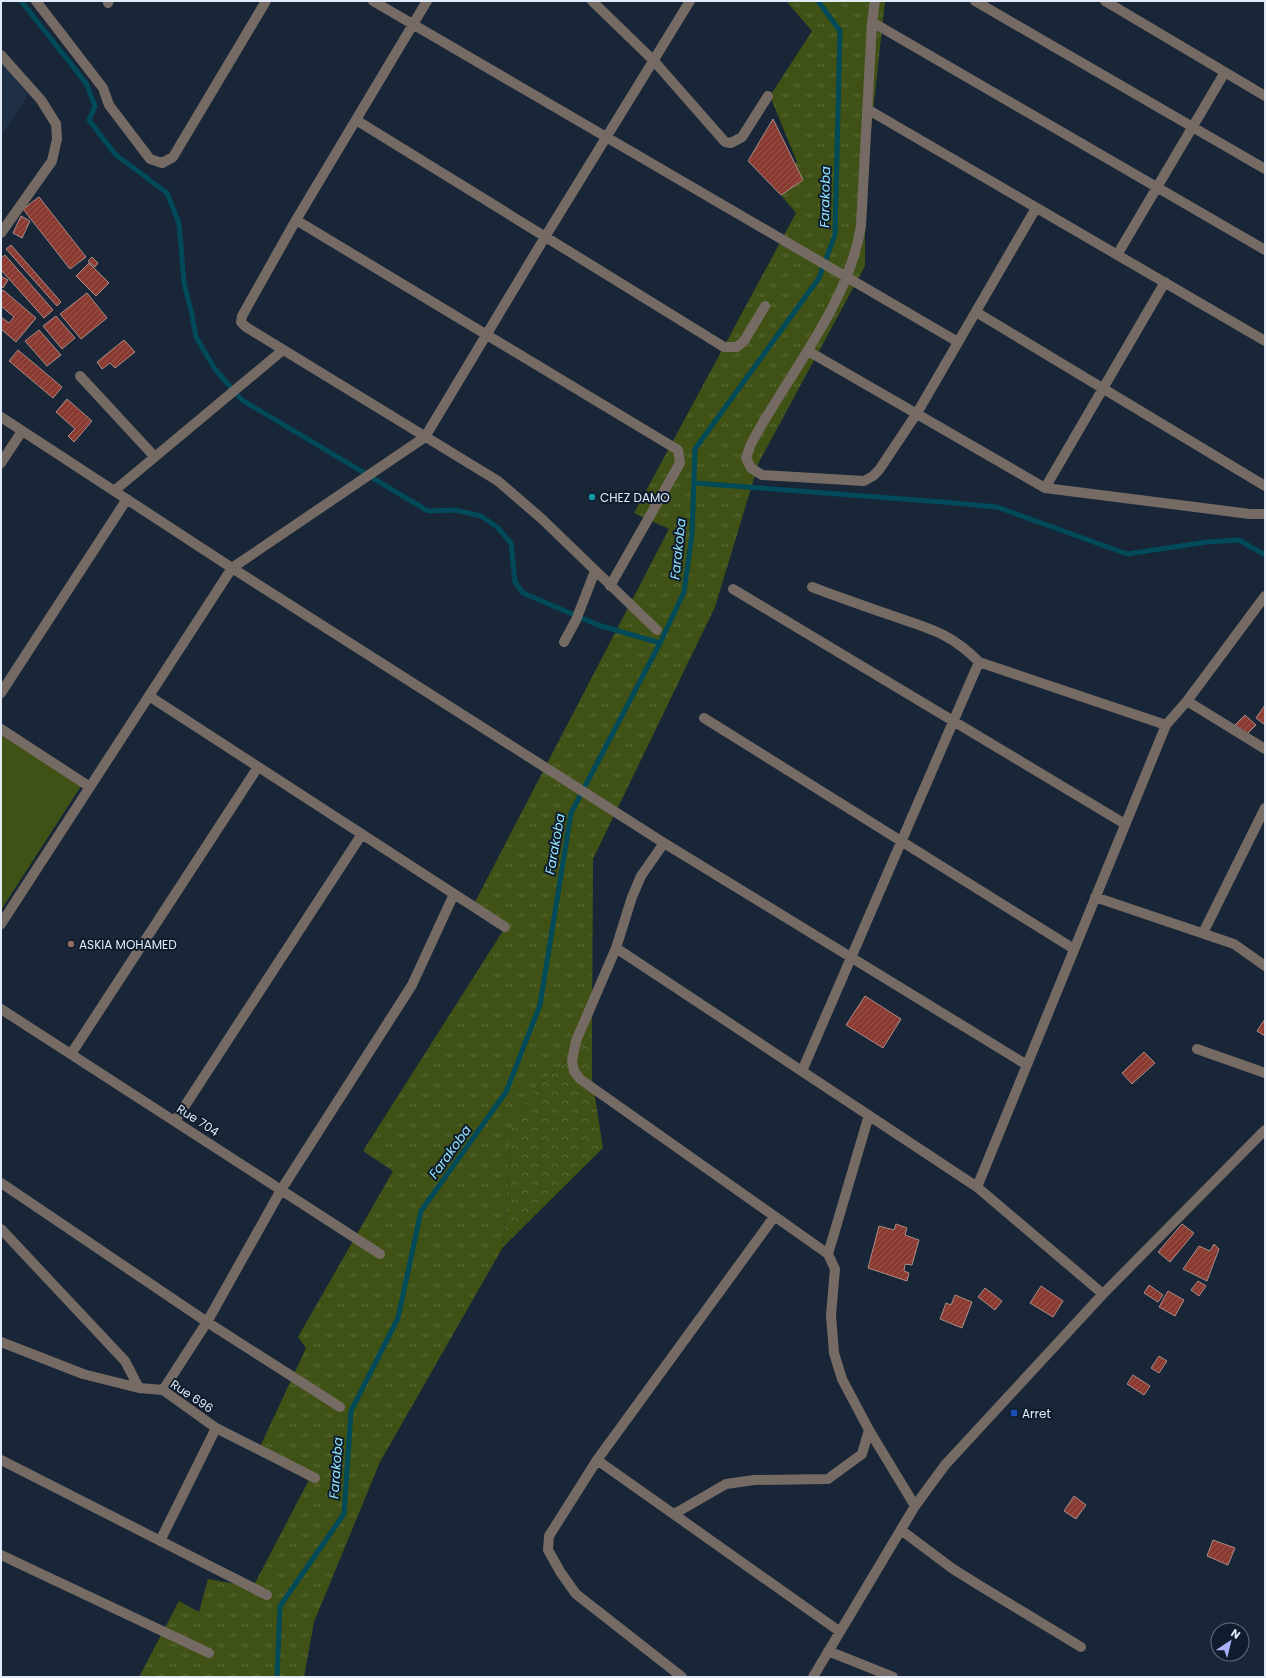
<svg xmlns="http://www.w3.org/2000/svg" width="1266" height="1678" font-family="Poppins,sans-serif">
<defs>
<pattern id="grass-tufts" width="24" height="20" patternUnits="userSpaceOnUse"><rect width="24" height="20" fill="#405116"/><path d="M3 7l-1-3M5 7V3M7 7l1-3M15 17l-1-3M17 17v-4M19 17l1-3" fill="none" stroke="#5b6a38"/></pattern>
<pattern id="forest-crowns" width="20" height="18" patternUnits="userSpaceOnUse"><rect width="20" height="18" fill="#405116"/><path d="M2 6a3 3 0 1 1 6 0M12 15a3 3 0 1 1 6 0" fill="none" stroke="#5b6a38"/></pattern>
<pattern id="building-hatch" width="6" height="6" patternUnits="userSpaceOnUse"><rect width="6" height="6" fill="#8a3a31"/><path d="M-1 1l2-2M0 6l6-6M5 7l2-2" fill="none" stroke="#9a574f"/></pattern>
</defs>
<rect width="100%" height="100%" fill="#182637"/>
<path fill="#1e2f46" d="M1 61 28 95 1 137Z"/>
<path fill="url(#grass-tufts)" d="M786 1H885L865 187V266L759 462 715 607 593 859 592 1039 537 1087 511 1129 503 1247 380 1462 314 1622 304 1677H139L179 1601 199 1612 208 1579 253 1587 312 1474 258 1451 306 1348 298 1337 393 1171 363 1151 506 926 475 902 669 529 634 513 796 213 769 181 797 162 770 96 812 31Z"/>
<path fill="url(#forest-crowns)" d="M592 1039V1078L603 1148 503 1247 511 1129 537 1087Z"/>
<path fill="#405116" d="M1 730 83 783 1 910Z"/>
<g fill="none" stroke-linecap="round" stroke-linejoin="round">
<path stroke="#014a59" stroke-width="5" d="M21 1 86 83 95 106 89 120 115 154 167 193 179 223 184 283 192 315 196 337 215 369 233 390 242 400 428 511 455 510 481 516 497 527 511 543 515 582 523 593 598 625 660 643
M694 483 943 502 997 507 1127 554 1207 542 1239 540 1265 555
M277 1677 280 1606 344 1514 351 1411 398 1318 421 1211 506 1092 540 1005 571 813 660 643 684 592 692 534 695 449 819 278 835 235 840 31 818 1"/>
</g>
<path fill="url(#building-hatch)" stroke="#aa8c87" d="M773 119 803 180 781 195 748 161Z
M39 197 86 257 70 269 23 209Z
M21 216 30 221 22 238 13 233Z
M11 245 61 302 57 306 6 249Z
M5 255 53 310 44 318 1 270V258Z
M92 257 98 263 95 267 88 261Z
M89 263 109 283 96 296 76 276Z
M1 276 8 280 3 288 1 286Z
M3 290 36 318 16 342 1 329V317L9 323 14 317 1 306V293Z
M87 293 107 318 81 339 60 314Z
M56 316 75 338 62 349 43 326Z
M39 330 61 355 47 366 25 341Z
M124 340 135 352 115 368 110 363 102 369 97 362Z
M18 350 62 387 53 398 9 361Z
M67 399 92 421 74 442 68 436 75 429 56 412Z
M1265 705V725L1256 718Z
M1245 715 1256 725 1246 735 1235 725Z
M865 996 901 1019 883 1048 846 1025Z
M1265 1019V1036L1257 1031Z
M1144 1052 1155 1063 1132 1084 1122 1073Z
M896 1224 907 1228 905 1235 919 1240 912 1265 905 1264 904 1271 909 1273 907 1281 868 1268 879 1226 894 1230Z
M1182 1224 1194 1233 1170 1262 1158 1252Z
M1214 1244 1219 1249 1207 1281 1183 1269 1199 1246 1210 1251Z
M1198 1281 1206 1286 1199 1296 1191 1290Z
M1149 1285 1163 1295 1158 1302 1144 1293Z
M1041 1286 1063 1301 1053 1317 1030 1303Z
M985 1288 1002 1301 995 1310 978 1297Z
M1168 1291 1184 1300 1175 1316 1159 1307Z
M955 1295 972 1302 962 1328 940 1319 946 1303 951 1305Z
M1159 1356 1167 1361 1159 1373 1151 1368Z
M1133 1375 1150 1386 1144 1395 1127 1384Z
M1074 1496 1086 1505 1076 1519 1064 1511Z
M1213 1540 1235 1548 1228 1565 1207 1556Z"/>
<g fill="none" stroke-linecap="round" stroke-linejoin="round">
<path stroke="#766b64" stroke-width="10" d="M36 1 103 88 109 105 150 159 162 163 173 157 266 1
M373 1 958 342
M427 1 296 220 242 316 241 322 246 327 498 481 542 519 657 630
M592 1 654 61 725 142 731 143 742 137 768 96
M875 1 872 22 861 226C848 306 788 374 751 444L746 458 751 468 762 475 864 481 873 476 879 470 917 413 1036 208
M975 1 1265 169
M1105 1 1265 96
M108 3 109 1
M872 22 1265 250
M1 55 41 100 56 124 57 139 52 161 1 233
M867 109 1265 341
M356 120 724 347H737L744 341 765 306
M296 220 678 450 680 463 610 586
M1117 255 1225 72
M976 312 1265 486
M808 351 1045 488 1250 514H1265
M80 376 154 456
M1 417 232 568 664 843 1027 1065
M1 463 22 431
M1045 488 1165 282
M114 491 283 350
M812 587C838 597 864 606 890 615 927 628 950 632 979 662L1166 725
M733 589 1125 824
M564 642 576 620 595 571
M1 693 127 499
M149 696 505 927
M1187 701 1265 749
M704 718 1074 949
M1 729 90 787
M664 843 641 876 632 897 616 948 576 1041 572 1061 574 1071 580 1079 828 1254 835 1269 831 1315 834 1353 842 1379 869 1430 915 1506
M1095 897 1234 944 1265 966
M1 924 232 568 425 437 545 237 690 1
M1203 933 1265 808
M616 948 977 1187 1103 1294
M1 1009 380 1254
M1197 1049 1265 1073
M71 1054 258 767
M802 1071 979 662
M175 1121 362 834
M1 1183 207 1322 340 1407
M977 1187 1166 725 1187 701 1265 596
M1 1229 125 1361 139 1388
M828 1254 869 1115
M1 1342 83 1374 139 1388 163 1390 216 1428 315 1478
M163 1390 207 1322 281 1190 412 985 454 894
M1 1460 267 1595
M597 1460 839 1631
M674 1514 726 1484 754 1480 828 1479 862 1454 869 1430
M901 1530 953 1569 982 1587 1081 1647
M160 1541 216 1428
M1 1555 209 1653
M828 1651 893 1677
M682 1677 576 1594 561 1573 548 1550 549 1536 597 1460 774 1217
M813 1677 915 1506 945 1465 1103 1294 1265 1130"/>
</g>
<circle fill="#0f9aa8" stroke="#0f1c2d" stroke-width="1.5" cx="592" cy="497" r="4"/>
<circle fill="#8d6e63" stroke="#0f1c2d" stroke-width="1.5" cx="71" cy="944" r="4"/>
<rect fill="#1a4fb4" stroke="#0f1c2d" stroke-width="1.5" x="1010" y="1409" width="8" height="8" rx="2"/>
<g text-anchor="middle" dominant-baseline="central" stroke-width="4" stroke-linejoin="round" paint-order="stroke">
<g font-size="12" fill="#e1eaf6" stroke="#0f1c2d" text-anchor="start">
<text x="600" y="497">CHEZ DAMO</text>
<text x="79" y="944">ASKIA MOHAMED</text>
<text x="1022" y="1413">Arret</text>
</g>
<g font-size="12" fill="#e1eaf6" stroke="#0f1c2d">
<text transform="translate(198 1120) rotate(33)">Rue 704</text>
<text transform="translate(192 1396) rotate(34)">Rue 696</text>
</g>
<g font-size="13" font-style="italic" fill="#95e6fd" stroke="#0f1c2d">
<text transform="translate(825 197) rotate(-89)">Farakoba</text>
<text transform="translate(678 549) rotate(-84)">Farakoba</text>
<text transform="translate(555 844) rotate(-80)">Farakoba</text>
<text transform="translate(450 1152) rotate(-54)">Farakoba</text>
<text transform="translate(336 1468) rotate(-86)">Farakoba</text>
</g>
</g>
<rect width="1266" height="1678" fill="none" stroke="#e1eaf6" stroke-width="4"/>
<g transform="translate(1230 1642) rotate(35)"><circle r="19" fill="#0f1c2d" stroke="#636e7d"/>
<path d="M0-3L7 15L0 10L-7 15Z" fill="#aab0fc"/>
<text y="-6" font-size="11" font-weight="bold" text-anchor="middle" fill="#e1eaf6">N</text>
</g>
</svg>
